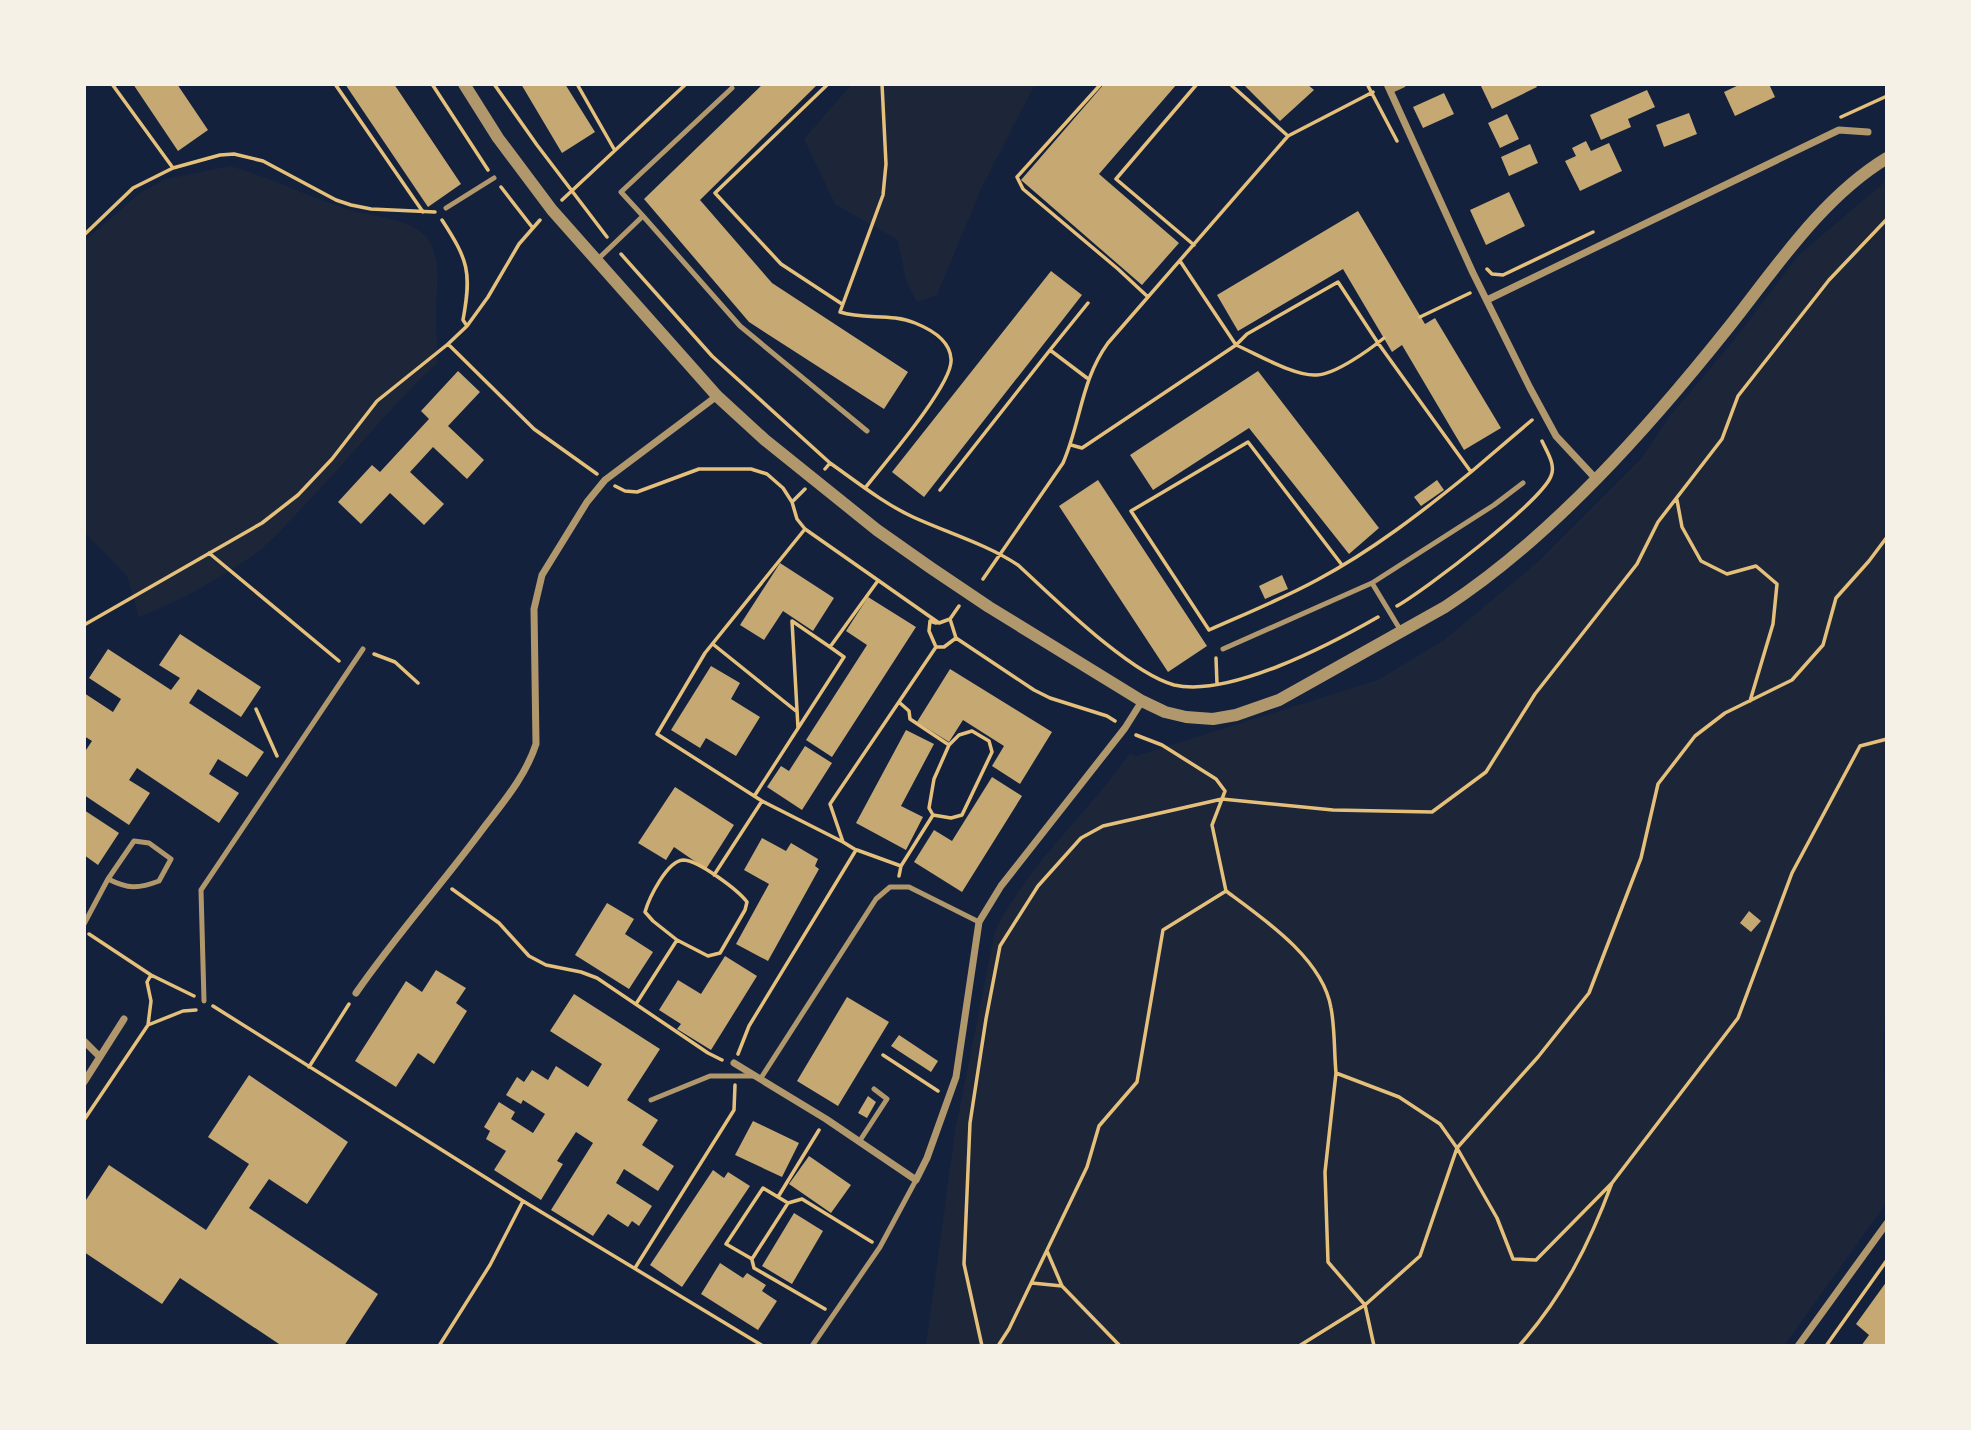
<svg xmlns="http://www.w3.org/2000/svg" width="1971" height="1430" font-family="Barlow,sans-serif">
<rect width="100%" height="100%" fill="#14213d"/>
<path fill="#1d2539" d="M852 84H1035L981 189 937 295 917 302 906 281 898 240 835 204 804 139Z
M230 166C268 177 303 194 341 207 366 217 414 216 429 241 442 263 436 286 436 309 436 327 437 345 437 363 389 408 348 460 302 508 286 524 271 543 252 556 217 580 178 602 139 617L127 576 84 532V241L140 193 166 179Z
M1887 180V992L1883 1044 1887 1202 1784 1346H926L955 1132 995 931C1028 864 1088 814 1130 753L1136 756 1378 680 1444 640 1538 562 1642 458 1669 417 1731 344 1798 256Z"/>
<path fill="#c6a872" d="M133 84H177L208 130 178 151Z
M345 84H394L461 184 428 207Z
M521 84H565L595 132 562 153Z
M763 84H818L700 200 772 283 908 372 884 409 749 322 644 199Z
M1104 84H1177L1099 174 1179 243 1142 285 1021 180Z
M1243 84H1307L1314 90 1280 121Z
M1480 84H1535L1537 87 1492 109Z
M1741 84H1769L1775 97 1735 116 1724 92Z
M1647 90 1655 107 1628 119 1631 127 1601 140 1590 115Z
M1444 93 1454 114 1423 128 1413 107Z
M1689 113 1697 134 1664 147 1656 125Z
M1507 114 1519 139 1500 148 1488 123Z
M1586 141 1591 151 1609 143 1622 171 1580 191 1565 161 1576 156 1572 148Z
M1530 144 1538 163 1509 176 1501 157Z
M1509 192 1525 226 1486 245 1470 210Z
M1358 211 1425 324 1435 318 1501 428 1464 450 1402 345 1392 352 1343 269 1238 331 1217 295Z
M1051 271 1082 295 924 497 892 472Z
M458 371 480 392 448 426 484 460 467 479 433 447 410 472 444 504 424 525 390 493 361 524 338 502 372 465 380 472 429 419 421 411Z
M1258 371 1379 528 1349 554 1249 428 1153 490 1130 455Z
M1098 480 1207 646 1168 672 1059 506Z
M1437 480 1444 490 1421 506 1414 497Z
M780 563 834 598 813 631 783 611 764 640 740 625Z
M1282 575 1288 589 1265 599 1259 586Z
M868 597 916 627 832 757 806 740 867 645 846 631Z
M180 634 261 687 241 717 198 689 189 703 264 752 247 777 218 759 209 774 239 793 219 823 137 768 129 780 150 793 129 825 84 795V753L92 741 84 736V693L113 712 121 699 89 678 108 649 171 690 180 678 159 665Z
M711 666 740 683 731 699 760 717 736 756 706 738 700 748 671 730Z
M950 669 1052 732 1020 784 992 766 1004 746 963 720 949 742 917 722Z
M906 730 934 744 901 806 923 817 906 850 856 823Z
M805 746 832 763 802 810 767 787 781 766 789 771Z
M992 777 1022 796 962 892 914 862 934 830 952 841Z
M675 787 734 825 706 869 674 847 666 860 638 843Z
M84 810 119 833 98 865 84 855Z
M762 838 786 851 791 843 818 859 815 866 819 869 768 961 736 944 769 884 744 870Z
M607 903 634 919 625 934 653 952 629 989 575 955Z
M1749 911 1761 921 1751 932 1740 923Z
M725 956 757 976 711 1050 677 1029 681 1024 659 1010 678 980 701 994Z
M436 970 466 988 456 1003 467 1011 434 1064 418 1053 396 1087 355 1061 406 981 422 992Z
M574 994 660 1049 627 1100 658 1120 642 1145 674 1166 658 1191 624 1169 616 1183 652 1206 639 1226 632 1221 628 1227 608 1214 593 1236 551 1210 593 1143 576 1132 557 1161 563 1164 541 1200 494 1170 506 1151 486 1139 490 1131 484 1127 499 1102 515 1112 511 1119 533 1133 545 1114 523 1100 521 1104 506 1095 517 1077 524 1082 532 1070 548 1080 556 1066 588 1087 602 1064 550 1031Z
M847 997 889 1022 838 1106 797 1081Z
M899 1035 938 1061 931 1072 891 1046Z
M249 1075 348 1142 307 1204 269 1179 249 1208 378 1294 344 1346H282L180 1278 162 1304 84 1252V1203L109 1165 206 1230 249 1164 208 1137Z
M868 1096 876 1102 867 1118 858 1113Z
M753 1121 799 1143 782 1177 735 1155Z
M809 1156 851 1185 831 1213 789 1184Z
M713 1170 724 1178 728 1172 750 1186 682 1287 650 1265Z
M794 1213 823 1231 792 1284 762 1266Z
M720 1263 743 1278 747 1273 766 1285 762 1291 777 1301 758 1330 701 1294Z
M1887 1281V1346H1861L1869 1335 1856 1324Z"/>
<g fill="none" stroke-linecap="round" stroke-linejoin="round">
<path stroke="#e5c07b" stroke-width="3.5" d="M112 84 173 168
M335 84 423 212
M432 84 488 170
M494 84 537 145 607 237
M577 84 614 149
M828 84 715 193 781 264 842 304
M1101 84 1017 177 1023 189 1118 269 1148 297
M1230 84 1288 136
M1367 84 1397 141
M1841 117 1887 96
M501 187 532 227
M562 200 686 84
M442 220C468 260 472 272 463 320L467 326
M84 235 133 188 173 168 220 155 234 154 263 161 336 200 351 205 371 209 435 212
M1194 245 1116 179 1197 84
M621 254 712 356 830 463
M1180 261 1236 345 1247 334 1338 282 1378 343 1471 472C1422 512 1373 550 1317 580 1282 599 1245 614 1209 630L1131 511 1248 442 1342 565
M1487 269 1492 274 1503 275 1593 232
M1420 317 1470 293
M448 344 534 429 597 474
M1050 350 1088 303
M1071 445 1082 448 1236 345C1257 354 1295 377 1317 375 1336 374 1369 350 1384 338
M825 469 830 463C857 482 883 503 913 517 948 533 986 544 1018 565 1053 597 1129 673 1174 685 1229 698 1331 644 1378 617
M1471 472 1532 420
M615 486 625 491 637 492 699 469H751L767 474 783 488 792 502 797 519 805 529 939 623 950 619 959 606
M865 488C883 465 954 383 951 359 950 340 930 329 915 323 891 313 864 320 840 312L883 195 886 164 882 84
M940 490 1050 350 1087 378
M1677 500 1682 527 1701 561 1727 574 1756 566 1777 584 1773 624 1750 701
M792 502 805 489
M805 529 705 653 657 734 762 801 843 842
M209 553 339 661
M983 579 1063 463C1081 422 1081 380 1108 343L1288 136 1373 92
M1397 606C1425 590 1541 502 1551 476 1556 465 1547 452 1542 441
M950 619 956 638 1034 690 1050 698 1107 716 1115 721
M936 623 930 621 929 631 936 647H944L956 638
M84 625 262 523 298 495 332 459 377 401 448 344 467 326 488 297 519 244 540 220
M714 645 796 711
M374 654 395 662 418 683
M1216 658 1217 684
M900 703 909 711 910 719 949 745 934 779 929 808 933 815 951 818 962 815 992 752 989 741 972 731 959 735 949 745
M256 709 277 756
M798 728 792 621 830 647 877 582
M1136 735 1162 745 1216 779 1225 791 1212 825 1226 891C1264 919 1323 959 1331 1008 1335 1029 1334 1051 1336 1073L1399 1097 1440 1124 1457 1148 1497 1218 1513 1259 1536 1260 1612 1183C1589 1245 1563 1296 1519 1346
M755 795 844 657 830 647
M857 850 901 866
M714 875 762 801
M899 876 901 866 933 815
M452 889 499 923 529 956 546 965 581 972 597 978 708 1053 722 1060
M89 934 151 975 194 996
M636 1004 677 940 708 956 720 953 745 910 747 902C738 890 698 860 683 860 667 861 649 898 645 912L653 921 677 940
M213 1006 523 1201 763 1346
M148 1025 183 1011 196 1010
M738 1054 749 1026 856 850 843 842 830 804 936 647
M883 1055 938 1091
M309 1067 349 1004
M1336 1073 1325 1172 1328 1262 1365 1305 1374 1346
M84 1120 148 1025 151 1001 147 982 151 975
M1612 1183 1738 1018 1792 873 1860 746 1887 739
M778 1197 788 1203 752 1259 726 1244 763 1188 778 1197 819 1130
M788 1203 802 1199 872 1242
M1047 1251 1062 1286
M752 1260 754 1268 825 1309
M635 1268 734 1110 735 1085
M1032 1283 1062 1286 1120 1346
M439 1346 490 1265 523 1201
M982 1346 964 1264 970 1123 986 1019 1000 946 1038 886 1081 838 1103 826 1222 799 1333 810 1432 812 1486 772 1535 694 1637 564 1658 522 1722 439 1738 396 1829 280 1887 219
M998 1346 1009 1329 1087 1167 1099 1126 1137 1082 1163 930 1226 891
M1299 1346 1365 1305 1420 1256 1457 1148 1538 1057 1589 993 1641 858 1658 784 1695 736 1725 713 1792 680 1823 645 1836 598 1869 561 1887 537
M1826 1346 1887 1260"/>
<path stroke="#b1986c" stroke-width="5" d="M446 208 494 178
M643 216 621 192 732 88
M596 261 643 216 740 326 867 431
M1372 583 1401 631
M1223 649 1372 583 1494 505 1523 483
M84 924 108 879 134 841 149 843 171 859 159 881C138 889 128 889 108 879
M204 1001 201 890 363 649
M761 1078 876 899 890 887H909L979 922
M651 1100 710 1076H755
M859 1142 887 1099 874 1089
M812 1346 880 1247 916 1180"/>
<path stroke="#b1986c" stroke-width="7" d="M1387 84 1473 273 1530 388 1556 436 1596 479
M1390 90 1403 84
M1487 300 1839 130 1868 132
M356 993C396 935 443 883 485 826 505 800 526 775 536 744L534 609 542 575 587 502 605 480 717 396
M84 1041 100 1057
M734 1063 826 1119 916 1180 927 1158 956 1077 979 922 1001 886 1125 728 1142 701
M84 1082 124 1019
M1798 1346 1887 1223"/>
<path stroke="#b1986c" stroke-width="12" d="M464 84 498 138 552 210 717 396 765 440 877 530 931 568 989 607 1142 701 1165 712 1186 717 1213 719 1236 715 1279 700 1445 607C1552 537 1649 427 1728 328 1775 269 1821 198 1887 158"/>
</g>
<rect width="1971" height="1430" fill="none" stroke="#f6f1e7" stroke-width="172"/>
</svg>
